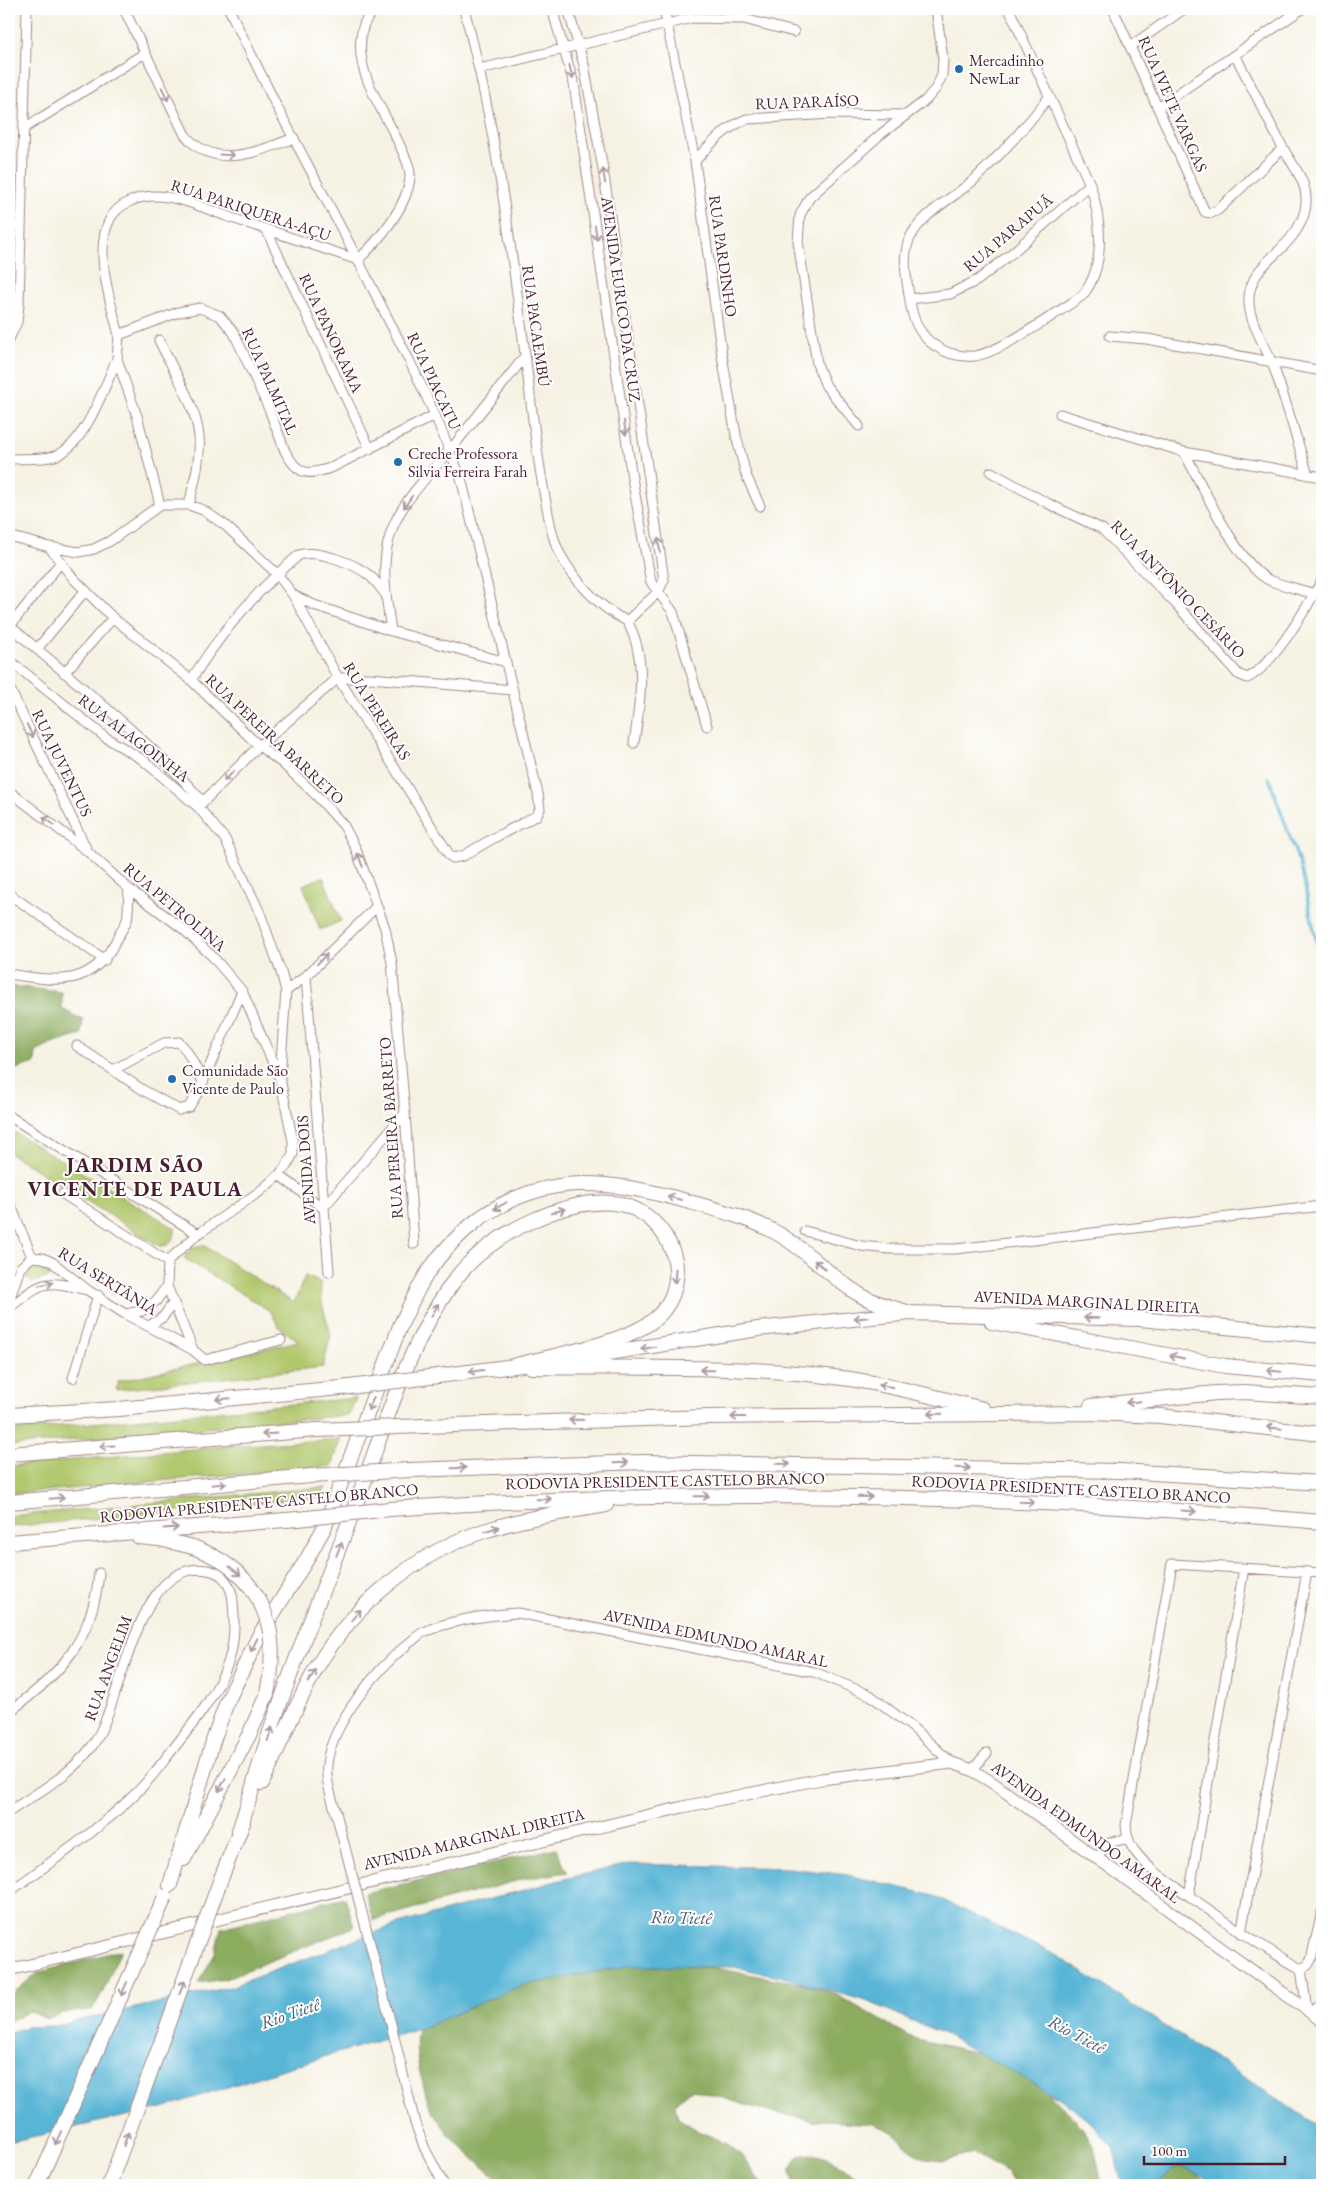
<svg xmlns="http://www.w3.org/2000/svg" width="1331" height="2194" font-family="'EB Garamond',serif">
<rect width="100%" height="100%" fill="#fff"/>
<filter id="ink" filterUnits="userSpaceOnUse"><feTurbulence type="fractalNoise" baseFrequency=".02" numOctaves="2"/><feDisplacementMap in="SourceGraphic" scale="10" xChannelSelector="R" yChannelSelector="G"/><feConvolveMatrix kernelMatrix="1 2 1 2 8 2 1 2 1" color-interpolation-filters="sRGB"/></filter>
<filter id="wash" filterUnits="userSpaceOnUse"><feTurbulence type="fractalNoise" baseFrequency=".0096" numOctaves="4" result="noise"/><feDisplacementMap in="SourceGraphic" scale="20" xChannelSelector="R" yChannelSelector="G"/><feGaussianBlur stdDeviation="1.12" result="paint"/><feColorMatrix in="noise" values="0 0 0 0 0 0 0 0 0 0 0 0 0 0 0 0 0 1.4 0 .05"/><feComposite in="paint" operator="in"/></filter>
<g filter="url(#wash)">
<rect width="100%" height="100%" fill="#f6f2e3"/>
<path fill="#b1c86d" stroke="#7e744c" d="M323 877 341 921 320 930 303 885Z
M9 1129 175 1228C176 1239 170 1247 159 1246L11 1154 9 1152Z
M203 1245 294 1303 305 1276 320 1282 322 1304 331 1334 323 1367 116 1390 119 1381 299 1341 280 1328 270 1311 184 1258 193 1247Z
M38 1262C47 1265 50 1268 51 1276L32 1283 27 1279 26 1271 31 1265Z
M356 1398 349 1415 9 1446V1431Z
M341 1439 332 1466 9 1494V1466L215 1447Z
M326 1487 322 1497 9 1527V1516Z"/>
<path fill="#8cac60" stroke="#6b6646" d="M12 986 62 992V1009L83 1020 81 1035 52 1044 36 1052 35 1063 16 1069 9 1042Z
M556 1848 567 1872 523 1879 373 1920 365 1893Z
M345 1897 354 1927 225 1979 199 1983 215 1953 221 1928Z
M121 1950 104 1990 92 2010 63 2013 46 2019 29 2011 9 2022V1997L37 1973Z
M613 1965 708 1967 804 1984 835 1994 912 2038 982 2054 1042 2086 1081 2126 1094 2146 1102 2185H1015L1007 2173 973 2153 942 2161 925 2159 913 2152 893 2132 873 2124 812 2120 769 2112 693 2089 680 2098 675 2105 678 2118 697 2130 729 2145 741 2155 762 2185H504C480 2163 451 2142 434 2113 426 2101 424 2086 420 2073 417 2059 414 2041 419 2027L479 1994Z
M804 2154C827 2153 847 2168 862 2185H794L790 2171 798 2157Z
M1151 2154 1195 2173 1210 2185H1130Z"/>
<path fill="#58b5d6" stroke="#516a80" d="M629 1864 789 1868 848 1875 935 1896 1059 1957 1322 2128V2185H1222L1179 2166 1161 2181 1163 2185H1122L1113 2146 1091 2123 1061 2099 946 2035 869 2002 779 1976 734 1967 626 1966 520 1986 422 2028 293 2066 162 2108 9 2142V2033L25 2027 53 2026 230 1987 398 1924 564 1879Z"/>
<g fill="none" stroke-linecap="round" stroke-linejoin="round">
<path stroke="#58b5d6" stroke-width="3" d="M1269 778 1301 868 1322 968"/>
</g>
</g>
<g filter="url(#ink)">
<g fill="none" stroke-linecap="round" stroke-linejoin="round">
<defs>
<path id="minor" d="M124 9 185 135C215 171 257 152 294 138
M229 9 276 105 358 260 410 362 435 415 461 478 538 794 540 809 536 816 492 839 463 856 453 858 450 856 338 678 293 595
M464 9C495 122 511 245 526 362 532 411 537 460 547 508 550 523 552 538 559 552 573 579 599 608 627 621
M552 9 574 84 632 478 651 582 673 612 707 726
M568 9 584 65 603 169 664 580 658 592 627 621
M664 9 695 161 722 356 736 435 746 475 760 506
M1009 9 1090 184C1101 218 1107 266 1082 296 1059 311 998 354 974 356 960 357 945 353 934 345 921 336 914 322 911 307 908 287 901 260 909 240 921 213 954 198 975 179 1002 153 1026 127 1049 97
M1113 9 1205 212 1211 213 1218 210 1283 148
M1131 46 1184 9
M1235 55C1251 85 1266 116 1282 146 1290 162 1305 178 1306 197 1307 212 1300 227 1290 239 1275 257 1252 269 1249 296 1247 320 1264 342 1272 363 1286 400 1296 438 1308 475
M480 69 692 18 744 19 794 32
M1158 107 1302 9
M23 129 145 53
M695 161C710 144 726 127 747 119L832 114 905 115
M9 229 21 222
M266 229 370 449
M910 299 950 294 978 280 1012 253 1090 184
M119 335C111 303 93 251 110 219 118 204 138 196 155 196 179 196 209 210 232 218 274 232 316 246 358 260 378 241 408 206 410 177 411 168 405 157 401 148 385 110 349 69 364 24 366 19 371 14 375 9
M1110 336 1147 339 1322 371
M9 339 17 322 19 304 27 9
M159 340C173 371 195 402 199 436 201 459 194 483 189 505
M1060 414 1184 452 1322 477
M859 426 826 386 817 364 798 242 800 215 810 197 881 134 926 100 936 88 942 75 943 59 936 9
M1184 452C1201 483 1238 565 1269 580 1283 586 1300 589 1314 594L1322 581
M9 459C23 458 41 460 55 456 85 446 105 385 117 359
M991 472 1047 503 1102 529 1176 604 1238 674 1247 678C1270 668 1301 617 1314 594
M160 505 137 416 117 359 119 335 179 312 200 308 220 316 234 333 269 409 285 451C298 476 308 476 333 467L435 415
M9 536 49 547 79 552 94 549 110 541 160 505H189L203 510 226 526 278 575 293 595 314 605 391 631 506 662
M49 547 73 578 113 618 191 680 259 746 282 763 318 797 344 826 355 847 385 928 392 963 405 1113 414 1244
M627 621C648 658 640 703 634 743
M9 625C75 683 145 735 203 802
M10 626 61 562
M391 631C387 602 381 571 388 543 396 505 428 477 451 449 476 418 501 387 525 356
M37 649 85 591
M9 660 105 737 143 760 198 807 225 839 260 913 281 972 286 991 280 1076
M64 673 113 618
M191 680C221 632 256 591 299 555 317 549 357 564 371 577 377 582 381 589 386 595
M9 687 86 848
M9 791 87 851 129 889 182 928 213 957 242 991 280 1079 293 1141V1154L287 1165 279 1175 259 1192 198 1234 172 1257 168 1262 167 1286 156 1301 142 1311 125 1314
M198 807 259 746 338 678H370L513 690
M9 894 105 960
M9 974C58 982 93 988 118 937 121 931 125 925 127 920 129 910 128 898 129 889
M306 976 329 1272
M286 991 306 976 377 906
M77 1046 143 1090 179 1110 189 1107 199 1091 242 991
M113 1070 164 1043 179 1042 186 1050 203 1081
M9 1116 198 1234
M279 1175 323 1208 405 1113
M63 1194 168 1262
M9 1201 32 1257
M805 1231 861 1246 889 1249H956L1322 1206
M167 1286 193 1350 205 1360 281 1340
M9 1301 20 1268 32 1257 43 1258 52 1262 89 1291 125 1314 193 1350
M9 1308C43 1281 44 1279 87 1290
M149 1326 163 1317 173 1303
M73 1378 98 1295
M9 1712C61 1674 93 1639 99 1573
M972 1770 987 1753
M9 1812C36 1793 69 1776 90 1749 125 1706 134 1547 215 1572 226 1576 233 1591 233 1603 235 1623 235 1643 228 1663 217 1693 197 1719 177 1744 163 1761 150 1781 133 1796 96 1832 51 1862 9 1892
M336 1813C332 1798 325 1780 327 1764 332 1722 377 1669 409 1643 414 1640 419 1634 424 1632 453 1619 487 1615 518 1613L814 1672 870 1695 913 1728 952 1763
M1096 1859 1109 1843 1128 1838
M1189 1896 1244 1568
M1241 1933 1307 1572
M1301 1969C1263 1948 1228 1923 1192 1898 1172 1884 1148 1870 1134 1850 1128 1842 1127 1834 1126 1825L1172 1564 1322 1573
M1301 1969 1308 1965 1311 1960 1322 1912
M1301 1969 1307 2010
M1309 2012 1322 2005
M415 2123 425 2149 444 2185"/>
<path id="major" d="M9 1970 683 1807 821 1779 952 1763 972 1770 993 1783 1322 2021"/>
<path id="highway" d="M992 1322 1225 1366 1322 1375
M571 1359 758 1329 910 1313 1140 1319 1322 1336
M531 1367C637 1369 745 1364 850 1379 895 1386 939 1398 983 1409
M438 1376 522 1365
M1091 1406 1216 1393 1244 1392 1322 1397
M9 1415 119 1409 341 1388
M424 1426 709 1417 1091 1413 1160 1416 1322 1434
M9 1454 317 1430
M410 1470 643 1462 1120 1471 1322 1483
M9 1502 311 1476
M390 1509C701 1486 1012 1495 1322 1522
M139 1537 159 1539 193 1547
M9 1542 298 1519
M262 1783C280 1745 296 1704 317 1667 354 1604 415 1554 484 1531 523 1518 565 1512 606 1505
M239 1831C250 1798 259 1765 270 1732 297 1652 330 1573 360 1493 386 1423 407 1347 451 1285 471 1256 503 1233 536 1219 560 1208 593 1199 620 1204 671 1215 697 1282 656 1318 628 1343 551 1356 513 1366
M184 1859 250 1733 267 1694 270 1677
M222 1876 243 1823
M170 1885 214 1738 227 1702 259 1636 307 1559 325 1526 400 1326C409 1308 417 1289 428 1272 442 1251 460 1233 480 1218 545 1173 606 1179 679 1199 711 1208 745 1216 775 1232 805 1248 828 1275 857 1293 872 1303 892 1307 910 1313"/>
</defs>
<use href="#minor" stroke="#a08887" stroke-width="11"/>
<use href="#major" stroke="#a08887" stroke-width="13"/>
<use href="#highway" stroke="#a08887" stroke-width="16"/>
<use href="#minor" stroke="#fff" stroke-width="9"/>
<use href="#major" stroke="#fff" stroke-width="11"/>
<use href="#highway" stroke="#fff" stroke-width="14"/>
<defs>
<path id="minor-bridge" d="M336 1813 391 2024 415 2123"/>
<path id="highway-bridge" d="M341 1388 438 1376
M317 1430 424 1426
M311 1476 410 1470
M298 1519 390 1509
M193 1547C252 1569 279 1614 270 1677
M37 2185 165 1897
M109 2185 222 1876"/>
</defs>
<use href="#minor-bridge" stroke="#a08887" stroke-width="11" stroke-linecap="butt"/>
<use href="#highway-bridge" stroke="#a08887" stroke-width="16" stroke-linecap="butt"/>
<use href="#minor-bridge" stroke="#fff" stroke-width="9"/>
<use href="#highway-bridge" stroke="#fff" stroke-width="14"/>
</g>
<defs><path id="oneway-shaft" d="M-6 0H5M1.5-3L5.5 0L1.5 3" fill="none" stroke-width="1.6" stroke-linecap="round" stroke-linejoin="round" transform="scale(1.25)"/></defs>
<g stroke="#ae9aa0">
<use href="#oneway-shaft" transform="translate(571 72) rotate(77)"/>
<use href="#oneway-shaft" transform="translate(165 94) rotate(64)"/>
<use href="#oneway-shaft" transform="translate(227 155) rotate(3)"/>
<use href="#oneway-shaft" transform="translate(604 176) rotate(-99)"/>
<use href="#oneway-shaft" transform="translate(596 233) rotate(82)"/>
<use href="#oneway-shaft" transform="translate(625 428) rotate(82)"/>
<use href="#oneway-shaft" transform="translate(408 502) rotate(124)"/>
<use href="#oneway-shaft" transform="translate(659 545) rotate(-99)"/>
<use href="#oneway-shaft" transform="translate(30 731) rotate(64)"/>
<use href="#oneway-shaft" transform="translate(229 776) rotate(135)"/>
<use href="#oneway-shaft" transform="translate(49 821) rotate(-143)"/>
<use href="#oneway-shaft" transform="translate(360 860) rotate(-112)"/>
<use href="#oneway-shaft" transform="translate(322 959) rotate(-46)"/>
<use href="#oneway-shaft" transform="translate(674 1198) rotate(-165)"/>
<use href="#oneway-shaft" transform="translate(500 1206) rotate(150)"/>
<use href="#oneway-shaft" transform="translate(558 1211) rotate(-17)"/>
<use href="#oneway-shaft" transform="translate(820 1265) rotate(-142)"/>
<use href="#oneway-shaft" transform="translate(675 1276) rotate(95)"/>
<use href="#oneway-shaft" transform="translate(46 1284) rotate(-11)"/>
<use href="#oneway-shaft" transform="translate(435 1310) rotate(-61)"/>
<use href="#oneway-shaft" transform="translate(861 1318) rotate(174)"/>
<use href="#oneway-shaft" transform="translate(1091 1318) rotate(-178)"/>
<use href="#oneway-shaft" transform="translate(648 1348) rotate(170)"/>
<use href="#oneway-shaft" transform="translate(1177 1357) rotate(-169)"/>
<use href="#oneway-shaft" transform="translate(707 1370) rotate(-179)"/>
<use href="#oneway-shaft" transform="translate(476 1371) rotate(172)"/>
<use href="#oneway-shaft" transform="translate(1274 1371) rotate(-175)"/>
<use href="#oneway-shaft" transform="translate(886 1386) rotate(-170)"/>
<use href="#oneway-shaft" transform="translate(223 1399) rotate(175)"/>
<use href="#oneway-shaft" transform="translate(1133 1402) rotate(174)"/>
<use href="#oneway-shaft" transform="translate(371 1404) rotate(111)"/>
<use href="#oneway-shaft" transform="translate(935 1414) rotate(179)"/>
<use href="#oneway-shaft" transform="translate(738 1417) rotate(180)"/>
<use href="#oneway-shaft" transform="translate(576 1420) rotate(179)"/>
<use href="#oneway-shaft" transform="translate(1274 1428) rotate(-174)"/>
<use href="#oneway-shaft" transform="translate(269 1434) rotate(176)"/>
<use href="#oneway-shaft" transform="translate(107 1446) rotate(176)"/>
<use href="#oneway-shaft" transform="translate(621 1463) rotate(-2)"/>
<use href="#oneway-shaft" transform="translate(783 1464) rotate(1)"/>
<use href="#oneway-shaft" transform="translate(459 1468) rotate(-2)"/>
<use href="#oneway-shaft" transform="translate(963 1468) rotate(1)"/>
<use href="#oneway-shaft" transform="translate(219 1484) rotate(-5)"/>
<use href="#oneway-shaft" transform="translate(702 1496) rotate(-1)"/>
<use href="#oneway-shaft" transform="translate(865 1497) rotate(1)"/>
<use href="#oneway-shaft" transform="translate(57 1498) rotate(-5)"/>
<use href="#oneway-shaft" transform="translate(544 1499) rotate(-1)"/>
<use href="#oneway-shaft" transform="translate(1027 1502) rotate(2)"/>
<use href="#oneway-shaft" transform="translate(1189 1511) rotate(4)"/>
<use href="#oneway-shaft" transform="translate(171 1528) rotate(-4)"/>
<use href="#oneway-shaft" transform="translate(492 1529) rotate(-17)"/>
<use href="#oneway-shaft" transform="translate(339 1549) rotate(-69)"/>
<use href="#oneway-shaft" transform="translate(235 1571) rotate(39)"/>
<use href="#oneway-shaft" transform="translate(356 1615) rotate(-48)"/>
<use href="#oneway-shaft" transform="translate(254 1645) rotate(117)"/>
<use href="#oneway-shaft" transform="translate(312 1676) rotate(-61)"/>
<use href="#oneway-shaft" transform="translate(270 1734) rotate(-72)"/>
<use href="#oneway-shaft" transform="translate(222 1785) rotate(118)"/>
<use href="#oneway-shaft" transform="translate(182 1987) rotate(-70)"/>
<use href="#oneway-shaft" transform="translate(124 1989) rotate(114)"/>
<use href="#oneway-shaft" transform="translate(58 2138) rotate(114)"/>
<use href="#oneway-shaft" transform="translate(126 2139) rotate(-70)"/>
</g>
</g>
<g fill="#1f6fb2" stroke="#fff" stroke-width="2">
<circle cx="959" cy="69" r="5"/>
<circle cx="398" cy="462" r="5"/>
<circle cx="172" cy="1079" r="5"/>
</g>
<g text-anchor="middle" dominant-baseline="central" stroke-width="4" stroke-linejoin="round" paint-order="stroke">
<g font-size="16" fill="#4a1f2b" stroke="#fff" text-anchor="start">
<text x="969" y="60">Mercadinho<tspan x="969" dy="18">NewLar</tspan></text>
<text x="408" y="453">Creche Professora<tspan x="408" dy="18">Silvia Ferreira Farah</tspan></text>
<text x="182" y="1070">Comunidade São<tspan x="182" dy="18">Vicente de Paulo</tspan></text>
</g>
<g font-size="16" fill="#4a1f2b" stroke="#fff">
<text transform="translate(807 102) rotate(-2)">RUA PARAÍSO</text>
<text transform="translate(1173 104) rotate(66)">RUA IVETE VARGAS</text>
<text transform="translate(251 210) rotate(18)">RUA PARIQUERA-AÇU</text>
<text transform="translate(1008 233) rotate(-40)">RUA PARAPUÃ</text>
<text transform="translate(723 256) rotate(82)">RUA PARDINHO</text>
<text transform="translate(621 299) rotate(82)">AVENIDA EURICO DA CRUZ</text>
<text transform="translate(536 326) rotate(82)">RUA PACAEMBÚ</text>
<text transform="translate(331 333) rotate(65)">RUA PANORAMA</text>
<text transform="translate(270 381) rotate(66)">RUA PALMITAL</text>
<text transform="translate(434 381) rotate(65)">RUA PIACATU</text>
<text transform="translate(1178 589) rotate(46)">RUA ANTÔNIO CESÁRIO</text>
<text transform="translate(377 711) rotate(58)">RUA PEREIRAS</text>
<text transform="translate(134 738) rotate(37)">RUA ALAGOINHA</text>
<text transform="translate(275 739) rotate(43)">RUA PEREIRA BARRETO</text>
<text transform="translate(62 763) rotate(64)">RUA JUVENTUS</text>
<text transform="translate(175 907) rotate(40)">RUA PETROLINA</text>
<text transform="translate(391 1128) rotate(-94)">RUA PEREIRA BARRETO</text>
<text transform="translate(306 1170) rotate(-94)">AVENIDA DOIS</text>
<text transform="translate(108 1281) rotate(32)">RUA SERTÂNIA</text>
<text transform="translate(1087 1302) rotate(3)">AVENIDA MARGINAL DIREITA</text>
<text transform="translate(665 1481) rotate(-1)">RODOVIA PRESIDENTE CASTELO BRANCO</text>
<text transform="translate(1071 1489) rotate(3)">RODOVIA PRESIDENTE CASTELO BRANCO</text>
<text transform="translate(259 1503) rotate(-5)">RODOVIA PRESIDENTE CASTELO BRANCO</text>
<text transform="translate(716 1638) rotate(12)">AVENIDA EDMUNDO AMARAL</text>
<text transform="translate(108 1668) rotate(-70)">RUA ANGELIM</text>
<text transform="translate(1086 1832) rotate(36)">AVENIDA EDMUNDO AMARAL</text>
<text transform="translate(474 1839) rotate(-13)">AVENIDA MARGINAL DIREITA</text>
</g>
<g font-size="18" font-style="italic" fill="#505b6f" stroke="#fff">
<text transform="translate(681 1917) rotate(1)">Rio Tietê</text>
<text transform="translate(290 2013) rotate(-19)">Rio Tietê</text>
<text transform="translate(1077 2034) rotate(28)">Rio Tietê</text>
</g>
<g font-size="21" font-weight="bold" letter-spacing="1" fill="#4a1f2b" stroke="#fff">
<text x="135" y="1164">JARDIM SÃO<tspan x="135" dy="24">VICENTE DE PAULA</tspan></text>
</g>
</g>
<rect width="1331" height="2194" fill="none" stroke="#fff" stroke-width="30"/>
<path d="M1144 2156v8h141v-8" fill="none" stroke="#4a1f2b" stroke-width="2.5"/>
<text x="1151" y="2156" font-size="15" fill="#4a1f2b" stroke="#ffffff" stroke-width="4" paint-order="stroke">100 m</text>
</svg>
